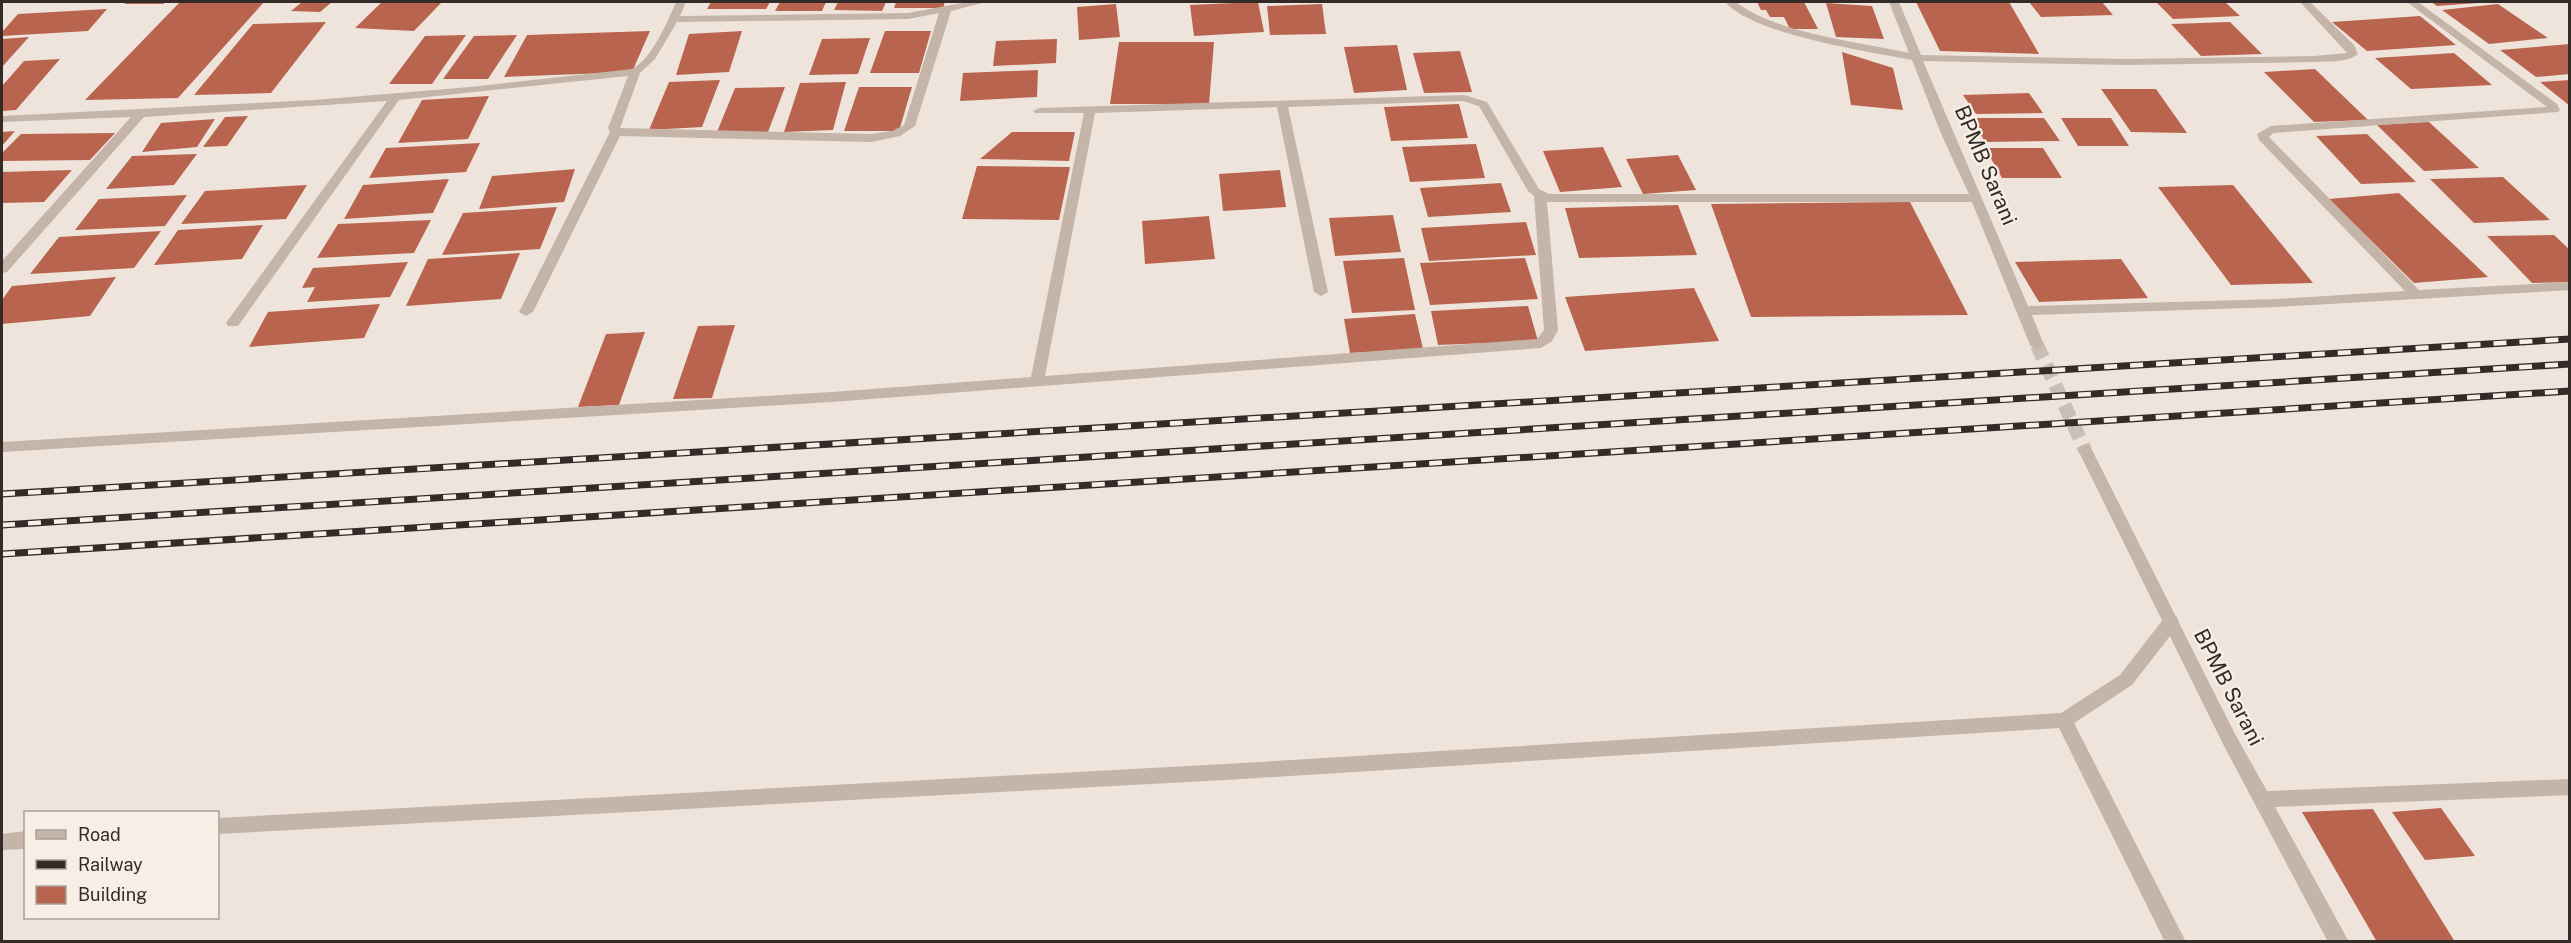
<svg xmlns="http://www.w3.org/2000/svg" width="2571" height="943" font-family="'Public Sans',sans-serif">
<rect width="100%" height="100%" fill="#efe4db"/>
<path fill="#b9644e" d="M125 2H166L163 4H125Z
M180 2H264L178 98 85 100Z
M302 2H332L320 12 291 11Z
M382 2H442L414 31 355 28Z
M711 2H770L766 9H707Z
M780 2H826L822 11H775Z
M838 2H886L882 11 834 10Z
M896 2H945L943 8H894Z
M1255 2H1258L1264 32 1194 36 1190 5Z
M1757 2H1804L1818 29H1790L1784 17H1770L1766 10H1761Z
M1916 2H2009L2039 54 1940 51Z
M2029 2H2102L2113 15 2041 17Z
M2156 2H2225L2240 16 2173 19Z
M2431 2H2478V3L2437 6Z
M1826 3 1872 6 1884 39 1836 37Z
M1116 4 1120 37 1079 40 1077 7Z
M1322 4 1326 34 1270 35 1267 6Z
M2498 4 2548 38 2489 44 2442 10Z
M107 9 88 31 2 36V32L18 14Z
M2420 16 2456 45 2367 51 2332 22Z
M326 22 271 93 194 95 253 24Z
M2230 22 2262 54 2201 56 2171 24Z
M650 31 632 72 504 77 527 35Z
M742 31 729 72 676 75 689 34Z
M885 31H931L919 73H870Z
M466 35 432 84H389L425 36Z
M517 35 488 79H443L474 36Z
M29 37 2 67V39Z
M870 38 858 74 809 75 822 39Z
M1057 39 1056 63 993 66 996 41Z
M1119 42H1214L1209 104H1110Z
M2570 44V74L2536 77 2500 50Z
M1397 45 1407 90 1354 93 1344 47Z
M1460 51 1472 92 1424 93 1413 53Z
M1842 52 1893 68 1903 110 1851 105Z
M2454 53 2492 85 2411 89 2375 58Z
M60 59 16 110 2 111V86L24 61Z
M2315 69 2368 120 2314 122 2264 72Z
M1038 70 1037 97 960 101 963 73Z
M720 80 702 127 649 130 669 82Z
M2570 80V106L2540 82Z
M846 82 833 130 784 132 800 83Z
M785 87 768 132H717L735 88Z
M859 87H912L899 131H844Z
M2101 89H2156L2187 133 2131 132Z
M2029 93 2043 113 1976 114 1963 95Z
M489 96 468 139 398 143 422 100Z
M1459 104 1468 138 1391 141 1384 107Z
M248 116 227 146 203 147 225 117Z
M1971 118H2044L2060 141 1985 142Z
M2061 118H2111L2129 146H2078Z
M215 119 197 147 142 152 161 123Z
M2429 122 2479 168 2424 171 2377 125Z
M15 131 2 146V132Z
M1012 132H1075L1069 161 980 159Z
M115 133 90 160 2 161V153L21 134Z
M2367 134 2416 182 2361 184 2316 136Z
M480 143 466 172 369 178 386 148Z
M1476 144 1485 178 1410 182 1402 147Z
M1603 147 1622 187 1560 192 1543 151Z
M1985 148H2043L2062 178H2002Z
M197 154 174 185 106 189 132 156Z
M1678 155 1696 190 1643 194 1626 159Z
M977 166 1070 167 1059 220 962 219Z
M575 169 564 202 479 209 492 176Z
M72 170 44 202 2 203V172Z
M1280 170 1286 207 1223 211 1219 174Z
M2503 177 2550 220 2474 223 2430 179Z
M449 179 433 213 344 219 363 185Z
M1501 183 1511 212 1428 217 1420 188Z
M307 185 286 219 181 224 205 191Z
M2233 185 2313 283 2231 285 2158 187Z
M2399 193 2488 277 2414 283 2329 199Z
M187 195 165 226 75 230 99 199Z
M1910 202 1968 315 1751 317 1711 204Z
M1678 205 1697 255 1579 258 1565 208Z
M557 207 540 249 442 255 463 213Z
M1393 215 1401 252 1335 256 1329 218Z
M1209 216 1215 259 1145 264 1142 221Z
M431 220 414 253 317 258 338 224Z
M1526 222 1536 255 1429 261 1421 228Z
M263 225 242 259 154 265 178 230Z
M161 231 134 268 30 274 59 237Z
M2554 235 2570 250V282L2532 283 2487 236Z
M520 253 501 299 406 306 428 259Z
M1404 258 1415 310 1352 313 1343 261Z
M1525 258 1538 299 1430 305 1420 263Z
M2121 259 2148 298 2039 302 2015 262Z
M408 262 390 297 307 302 315 287 302 288 313 268Z
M116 277 90 316 2 324V300L12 286Z
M1694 288 1719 341 1585 351 1565 297Z
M380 304 364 338 249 347 268 312Z
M1528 306 1538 341 1438 345 1431 311Z
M1415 314 1423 349 1350 353 1344 319Z
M735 325 712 398 673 399 698 326Z
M645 332 619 405 578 407 606 334Z
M2441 808 2475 856 2425 860 2392 812Z
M2373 809 2455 942H2377L2302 812Z"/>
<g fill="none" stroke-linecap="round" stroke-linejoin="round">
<path stroke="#c9bfb7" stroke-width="14" stroke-dasharray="14 8" stroke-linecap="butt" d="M2037 345 2085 450"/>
<path fill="#c5b4a8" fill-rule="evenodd" d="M2171 615 2177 617 2179 622 2177 627 2132 685 2074 723 2186 942H2165L2059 728 1225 780 218 834V818L1225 764 2061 713 2120 675 2165 617Z
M26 831V849L2 850V834Z"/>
<path fill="#c5b4a8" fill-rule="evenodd" d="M676 2H686L680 16 908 13 967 2H986L951 11 915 126 900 136 871 142 620 136 533 312 526 316 519 312 610 132 608 128 628 76 399 100 238 326H228L226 323 387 101 144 117 7 272 2 273V261L131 117 2 122V116L314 100 470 87 632 69C651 60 668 21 676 2ZM939 13 904 125 892 131 871 134 620 128 640 73 655 59 677 22 908 19Z
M1725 2H1736C1775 33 1859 42 1909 53L1889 2H1899L1921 55 2127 59 2314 56 2347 53 2300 2H2310L2354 45 2358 54C2347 63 2328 61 2314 62L2127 65 1923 61 2028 306 2278 299 2405 291 2259 140 2257 134 2271 126 2547 107 2407 2H2418L2557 104 2560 110 2558 112 2273 133 2269 137 2419 290 2570 282V290L2278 307 2032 315 2044 345 2037 350 2030 345 1972 202H1547L1558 330 1552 341 1541 348 832 402 2 452V442L832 392 1031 377 1084 113H1035L1033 111 1039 108 1464 95 1487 102 1539 189 1549 194H1969L1942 136 1912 60C1867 51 1754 35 1725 2ZM1463 101 1479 106 1528 191 1534 196 1544 330 1537 339 1045 376 1095 113 1277 107 1314 292 1321 296 1328 292 1288 107Z
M2085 445 2090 446 2092 450 2235 734 2267 791 2570 779V795L2275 807 2349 942H2328L2223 744 2078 450 2080 446Z"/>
<defs>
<path id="rail" d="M2 494 2570 339
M2 525 2570 364
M2 554 2570 391"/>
</defs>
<use href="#rail" stroke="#332b27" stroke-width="7"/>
<use href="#rail" stroke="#f7efe6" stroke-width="4.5" stroke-dasharray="13" stroke-linecap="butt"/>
</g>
<g text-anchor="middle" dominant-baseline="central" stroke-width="4.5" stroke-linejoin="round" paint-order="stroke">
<g font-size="21" fill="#332b27" stroke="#f7efe6">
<text transform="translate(1986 165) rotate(67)">BPMB Sarani</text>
<text transform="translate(2229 687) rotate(63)">BPMB Sarani</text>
</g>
</g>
<rect width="2571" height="943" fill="none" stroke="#332b27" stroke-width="6"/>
<rect x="24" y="811" width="195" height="108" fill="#f7efe6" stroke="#a9a19a" stroke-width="1.5"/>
<rect x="36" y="830" width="30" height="9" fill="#c5b4a8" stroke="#a9a19a" stroke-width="1.5"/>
<text x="78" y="841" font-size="18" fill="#332b27">Road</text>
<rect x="36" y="860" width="30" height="9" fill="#332b27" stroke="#a9a19a" stroke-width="1.5"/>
<text x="78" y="871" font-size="18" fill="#332b27">Railway</text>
<rect x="36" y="886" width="30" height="18" fill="#b9644e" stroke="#a9a19a" stroke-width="1.5"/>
<text x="78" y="901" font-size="18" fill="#332b27">Building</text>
</svg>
